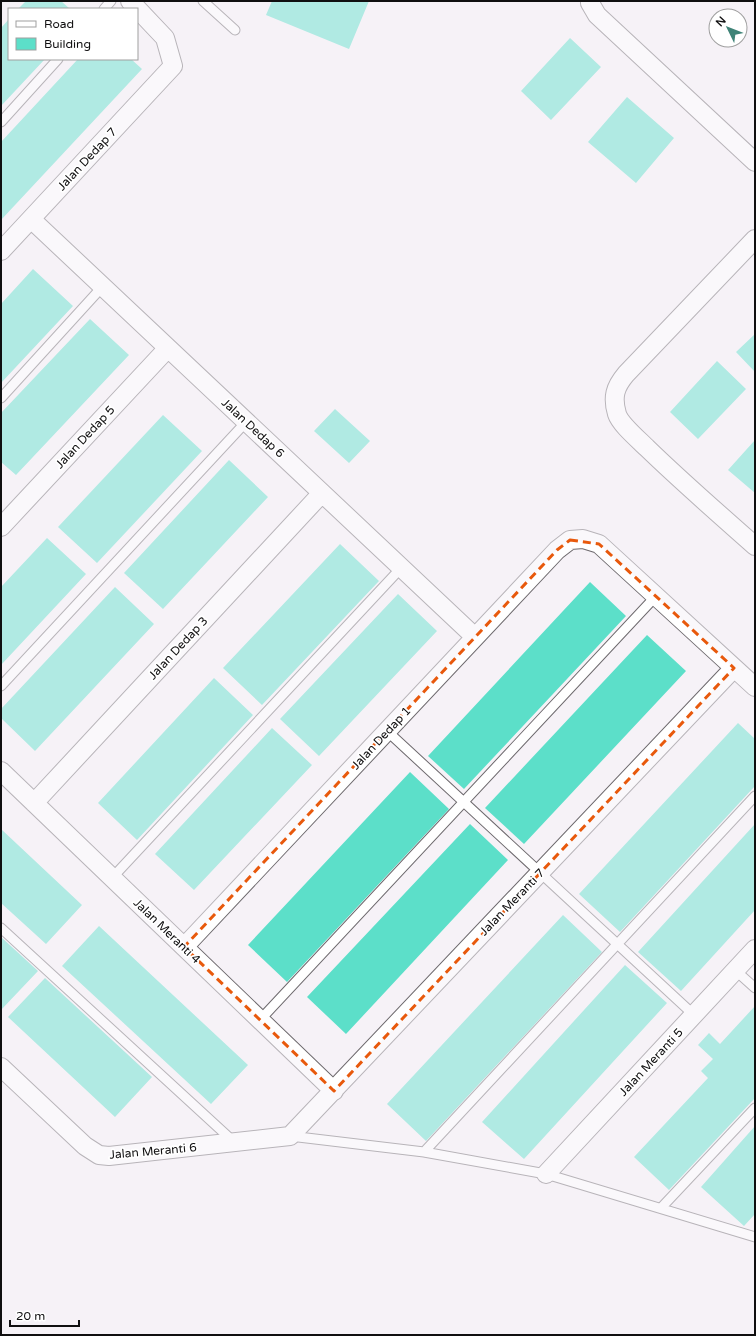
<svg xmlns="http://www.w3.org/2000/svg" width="756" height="1336" font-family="'Varela Round',sans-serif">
<rect width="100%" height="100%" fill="#f6f2f7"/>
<path fill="#5cdfc9" d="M26 1H61L70 9H18Z
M272 1H369L349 49 266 15Z
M9 19V59H45L1 106V28Z
M570 38 601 67 551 120 521 91Z
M78 59H131L142 69 1 220V142Z
M627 97 674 138 636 183 588 142Z
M33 269 73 306 1 383V304Z
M90 319 129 355 16 475 1 462V413Z
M755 334V372L736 352Z
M717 361 746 389 698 439 670 412Z
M335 409 370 441 349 463 314 431Z
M163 415 202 451 97 563 58 527Z
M755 440V493L728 470Z
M229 460 268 497 163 609 124 573Z
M47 538 86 574 1 665V587Z
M340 544 379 581 262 705 223 668Z
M590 582 626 616 464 789 428 756Z
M115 587 154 624 35 751 1 718V709Z
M398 594 437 631 319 756 280 719Z
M647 635 686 671 524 844 485 808Z
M214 678 253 715 137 840 98 803Z
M738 723 755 739V786L620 932 579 894Z
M272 728 312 765 194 890 155 854Z
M410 772 449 809 287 982 248 945Z
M470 824 508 860 346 1034 307 997Z
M755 824V910L681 991 638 952Z
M1 829 82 905 46 944 1 903Z
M563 915 602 952 426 1141 387 1104Z
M99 926 248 1065 211 1104 62 966Z
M1 937 38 971 1 1010Z
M625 965 667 1003 524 1159 482 1122Z
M45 978 152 1077 115 1117 8 1017Z
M755 1006V1098L669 1190 634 1157 708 1078 701 1071 713 1059 698 1045 709 1033 720 1044Z
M755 1126V1214L744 1226 701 1187Z"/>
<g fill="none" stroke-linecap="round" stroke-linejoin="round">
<defs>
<path id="lane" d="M203 1 235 30
M104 9 111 1
M1 122 58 59
M1 398 103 286
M1 686 246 422
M387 731 694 1015
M112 878 401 568
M1 928 234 1142
M735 970 755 988
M260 1020 656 596
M290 1136 424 1152 546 1174 755 1237
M424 1152 755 796
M661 1208 755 1108"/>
<path id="street" d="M591 1 590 3 597 15 755 162
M31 219 475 637
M755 239 626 374C615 387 612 397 617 414 620 424 639 440 647 448 682 482 719 514 755 546
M1 251 173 66 165 38 130 1
M1 527 168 348
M1 771 334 1091
M34 803 322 493
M184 947 557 550 570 540 583 539 599 544 755 687
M1 1067 85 1146 99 1155 109 1156 290 1136 734 668
M546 1174 755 949"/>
</defs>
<use href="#lane" stroke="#6d696d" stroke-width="11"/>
<use href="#street" stroke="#6d696d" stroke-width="20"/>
<use href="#lane" stroke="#fff" stroke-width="9"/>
<use href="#street" stroke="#fff" stroke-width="18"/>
</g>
<path d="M0 0H756V1336H0ZM570 540 599 544 734 668 334 1091 184 947 557 550Z" fill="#f6f2f7" fill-opacity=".55" fill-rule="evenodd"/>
<path fill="none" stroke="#e8590c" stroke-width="3" stroke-dasharray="8 5" stroke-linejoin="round" d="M570 540 599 544 734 668 334 1091 184 947 557 550Z"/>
<g text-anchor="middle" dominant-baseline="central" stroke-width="3.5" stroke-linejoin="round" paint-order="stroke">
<g font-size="12" fill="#100f10" stroke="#fff">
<text transform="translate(87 159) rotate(-47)">Jalan Dedap 7</text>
<text transform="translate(253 428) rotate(43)">Jalan Dedap 6</text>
<text transform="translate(85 437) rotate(-47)">Jalan Dedap 5</text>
<text transform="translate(178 648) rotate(-47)">Jalan Dedap 3</text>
<text transform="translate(381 738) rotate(-47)">Jalan Dedap 1</text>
<text transform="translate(512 902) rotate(-46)">Jalan Meranti 7</text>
<text transform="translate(167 931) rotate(44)">Jalan Meranti 4</text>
<text transform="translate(651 1062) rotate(-47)">Jalan Meranti 5</text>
<text transform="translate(153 1151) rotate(-5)">Jalan Meranti 6</text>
</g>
</g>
<rect width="756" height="1336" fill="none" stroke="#100f10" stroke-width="4"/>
<rect x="8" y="8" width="130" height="52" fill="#ffffff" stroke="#9f9f9f"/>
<rect x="16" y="21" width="20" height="6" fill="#ffffff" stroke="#9f9f9f"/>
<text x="44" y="28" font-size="12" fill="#100f10">Road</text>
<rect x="16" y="38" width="20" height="12" fill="#5cdfc9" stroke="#9f9f9f"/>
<text x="44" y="48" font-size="12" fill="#100f10">Building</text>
<g transform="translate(728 28) rotate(313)"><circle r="19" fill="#ffffff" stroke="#9f9f9f"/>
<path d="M0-3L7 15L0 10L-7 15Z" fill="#3f8377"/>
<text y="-6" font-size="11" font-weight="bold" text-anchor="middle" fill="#100f10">N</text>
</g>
<path d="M10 1320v6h69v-6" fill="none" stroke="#100f10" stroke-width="2"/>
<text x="16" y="1320" font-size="12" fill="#100f10" stroke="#ffffff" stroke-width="3" paint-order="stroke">20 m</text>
</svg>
